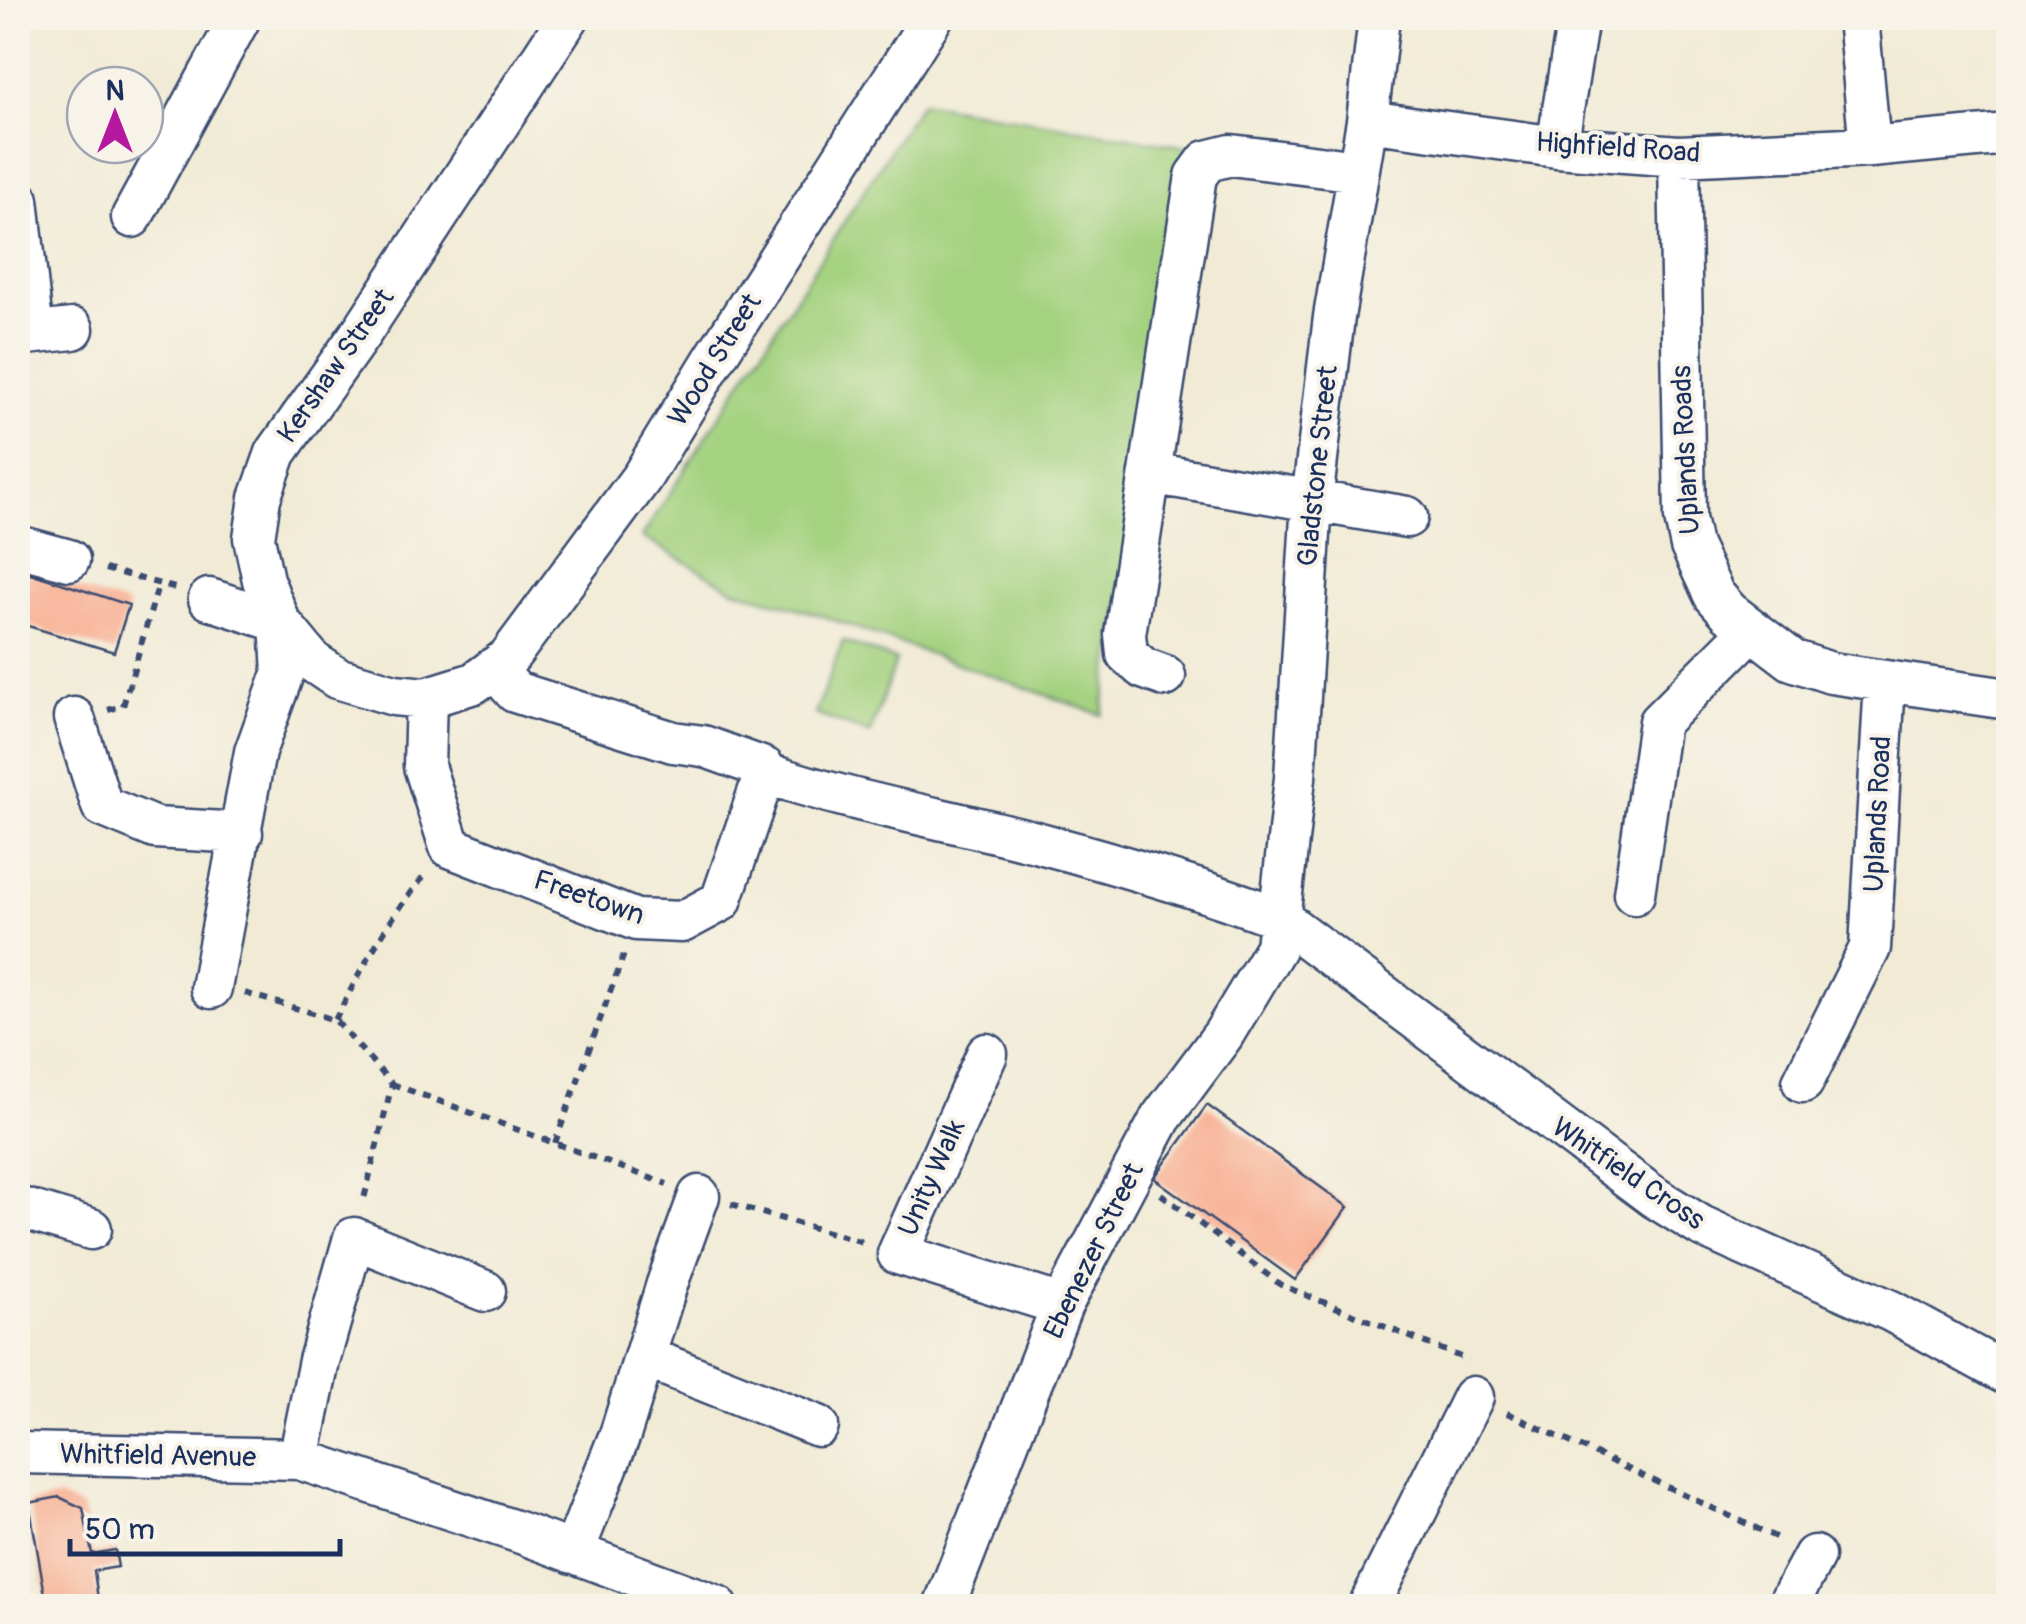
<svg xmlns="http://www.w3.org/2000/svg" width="2026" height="1624" font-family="Pangolin,sans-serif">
<rect width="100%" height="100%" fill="#f7f3e8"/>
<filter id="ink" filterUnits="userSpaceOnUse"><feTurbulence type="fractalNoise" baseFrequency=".01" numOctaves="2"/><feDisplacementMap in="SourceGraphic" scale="20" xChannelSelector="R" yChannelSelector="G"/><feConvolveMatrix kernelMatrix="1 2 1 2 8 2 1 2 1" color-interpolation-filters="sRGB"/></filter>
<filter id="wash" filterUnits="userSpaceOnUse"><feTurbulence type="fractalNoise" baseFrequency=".0048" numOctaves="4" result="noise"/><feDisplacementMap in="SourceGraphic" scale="40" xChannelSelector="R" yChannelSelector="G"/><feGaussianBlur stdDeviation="2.25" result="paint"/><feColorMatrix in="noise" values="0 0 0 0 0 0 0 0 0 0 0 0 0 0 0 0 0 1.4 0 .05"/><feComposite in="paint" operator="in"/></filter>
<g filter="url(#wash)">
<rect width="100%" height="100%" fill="#f1ebd5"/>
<path fill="#a4d280" stroke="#60806f" stroke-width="2.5" d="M921 102 1193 148 1102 715 820 615 733 589 642 537Z
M843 641 896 660 870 734 815 714Z"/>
<g id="blocks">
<path fill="#f8a788" d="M18 569 129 605 114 652 18 623Z
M1207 1105 1348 1207 1295 1280 1154 1178Z
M59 1497 83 1508 92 1554 115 1550 118 1567 94 1571 99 1606H47L29 1503Z"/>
</g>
</g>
<g filter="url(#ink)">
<use href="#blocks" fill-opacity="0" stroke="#3b4b70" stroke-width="2.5"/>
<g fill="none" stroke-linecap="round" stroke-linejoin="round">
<defs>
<path id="minor" d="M1858 18 1870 147
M1367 121 1557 147 1679 156 1870 147 2008 134
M1557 147 1578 18
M1679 156 1685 518 1691 546 1714 595 1729 612 1792 660 1831 673 2008 699
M18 200 33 333
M132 217 240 18
M18 335 73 329
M1150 473 1407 517
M18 546 69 560
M209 599 280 622 313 662 337 678 394 695 426 698 474 683 508 658 642 477 713 361 932 18
M1165 676 1143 668 1127 654 1125 634 1196 176 1207 161 1231 155 1358 171
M426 698 424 766 450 847 636 920 682 922 721 901 765 773 764 768 703 746 673 742 515 692 494 668
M74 718 102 806 155 828 242 833
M765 773C857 804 953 820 1047 845 1125 866 1204 890 1280 918L1654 1197 1701 1226 1891 1311 2008 1375
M1634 894 1659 722 1751 630
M211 988 255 752 283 674 280 622 263 580 254 538 260 498 276 453 361 333 568 18
M987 1054 898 1254 1062 1305
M1803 1082 1870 948 1885 681
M18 1207 91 1229
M645 1357 818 1426
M18 1453 299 1459 521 1533 717 1606
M299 1459 319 1361 354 1238 485 1291
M573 1553 621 1432 667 1284 699 1196
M944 1606 1062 1305 1161 1118 1223 1035 1276 947 1295 778 1312 501 1334 317 1367 121 1379 18
M1369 1606 1473 1397
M1787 1606 1814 1556"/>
</defs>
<use href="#minor" stroke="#3b4b70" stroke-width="45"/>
<path stroke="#3b4b70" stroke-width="6" stroke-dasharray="8 8" stroke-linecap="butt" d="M105 569 175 588
M108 710 123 706 159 583
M245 993 335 1020 392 1084 363 1203
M335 1020C362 968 389 917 427 873
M392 1084 667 1184
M555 1143 624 954
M1161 1194 1281 1285 1468 1360
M731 1204 863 1242
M1507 1413 1782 1540"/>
<use href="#minor" stroke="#fff" stroke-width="40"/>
</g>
</g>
<g text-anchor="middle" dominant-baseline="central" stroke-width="8" stroke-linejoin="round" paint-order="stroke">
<g font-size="28" fill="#1b2f5e" stroke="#f7f3e8">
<text transform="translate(1618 148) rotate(4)">Highfield Road</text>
<text transform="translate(715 360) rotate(-58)">Wood Street</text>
<text transform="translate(336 366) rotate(-55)">Kershaw Street</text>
<text transform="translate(1686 450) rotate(-93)">Uplands Roads</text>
<text transform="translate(1318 466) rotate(-84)">Gladstone Street</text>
<text transform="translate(1878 814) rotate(-87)">Uplands Road</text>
<text transform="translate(589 898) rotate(19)">Freetown</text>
<text transform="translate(1628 1174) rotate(34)">Whitfield Cross</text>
<text transform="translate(932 1178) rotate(-66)">Unity Walk</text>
<text transform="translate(1094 1251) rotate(-64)">Ebenezer Street</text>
<text transform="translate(158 1456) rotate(1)">Whitfield Avenue</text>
</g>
</g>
<rect width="2026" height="1624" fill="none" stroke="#f7f3e8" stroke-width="60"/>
<g transform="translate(115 115)"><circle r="48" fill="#f7f3e8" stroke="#9fa5b1" stroke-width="2.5"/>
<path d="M0-8L18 38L0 25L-18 38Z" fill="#b5179e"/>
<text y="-15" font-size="28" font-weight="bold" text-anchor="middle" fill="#1b2f5e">N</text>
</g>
<path d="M70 1539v15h270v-15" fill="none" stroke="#1b2f5e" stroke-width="5"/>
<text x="85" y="1539" font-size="30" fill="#1b2f5e" stroke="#f7f3e8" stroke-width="8" paint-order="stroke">50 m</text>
</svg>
